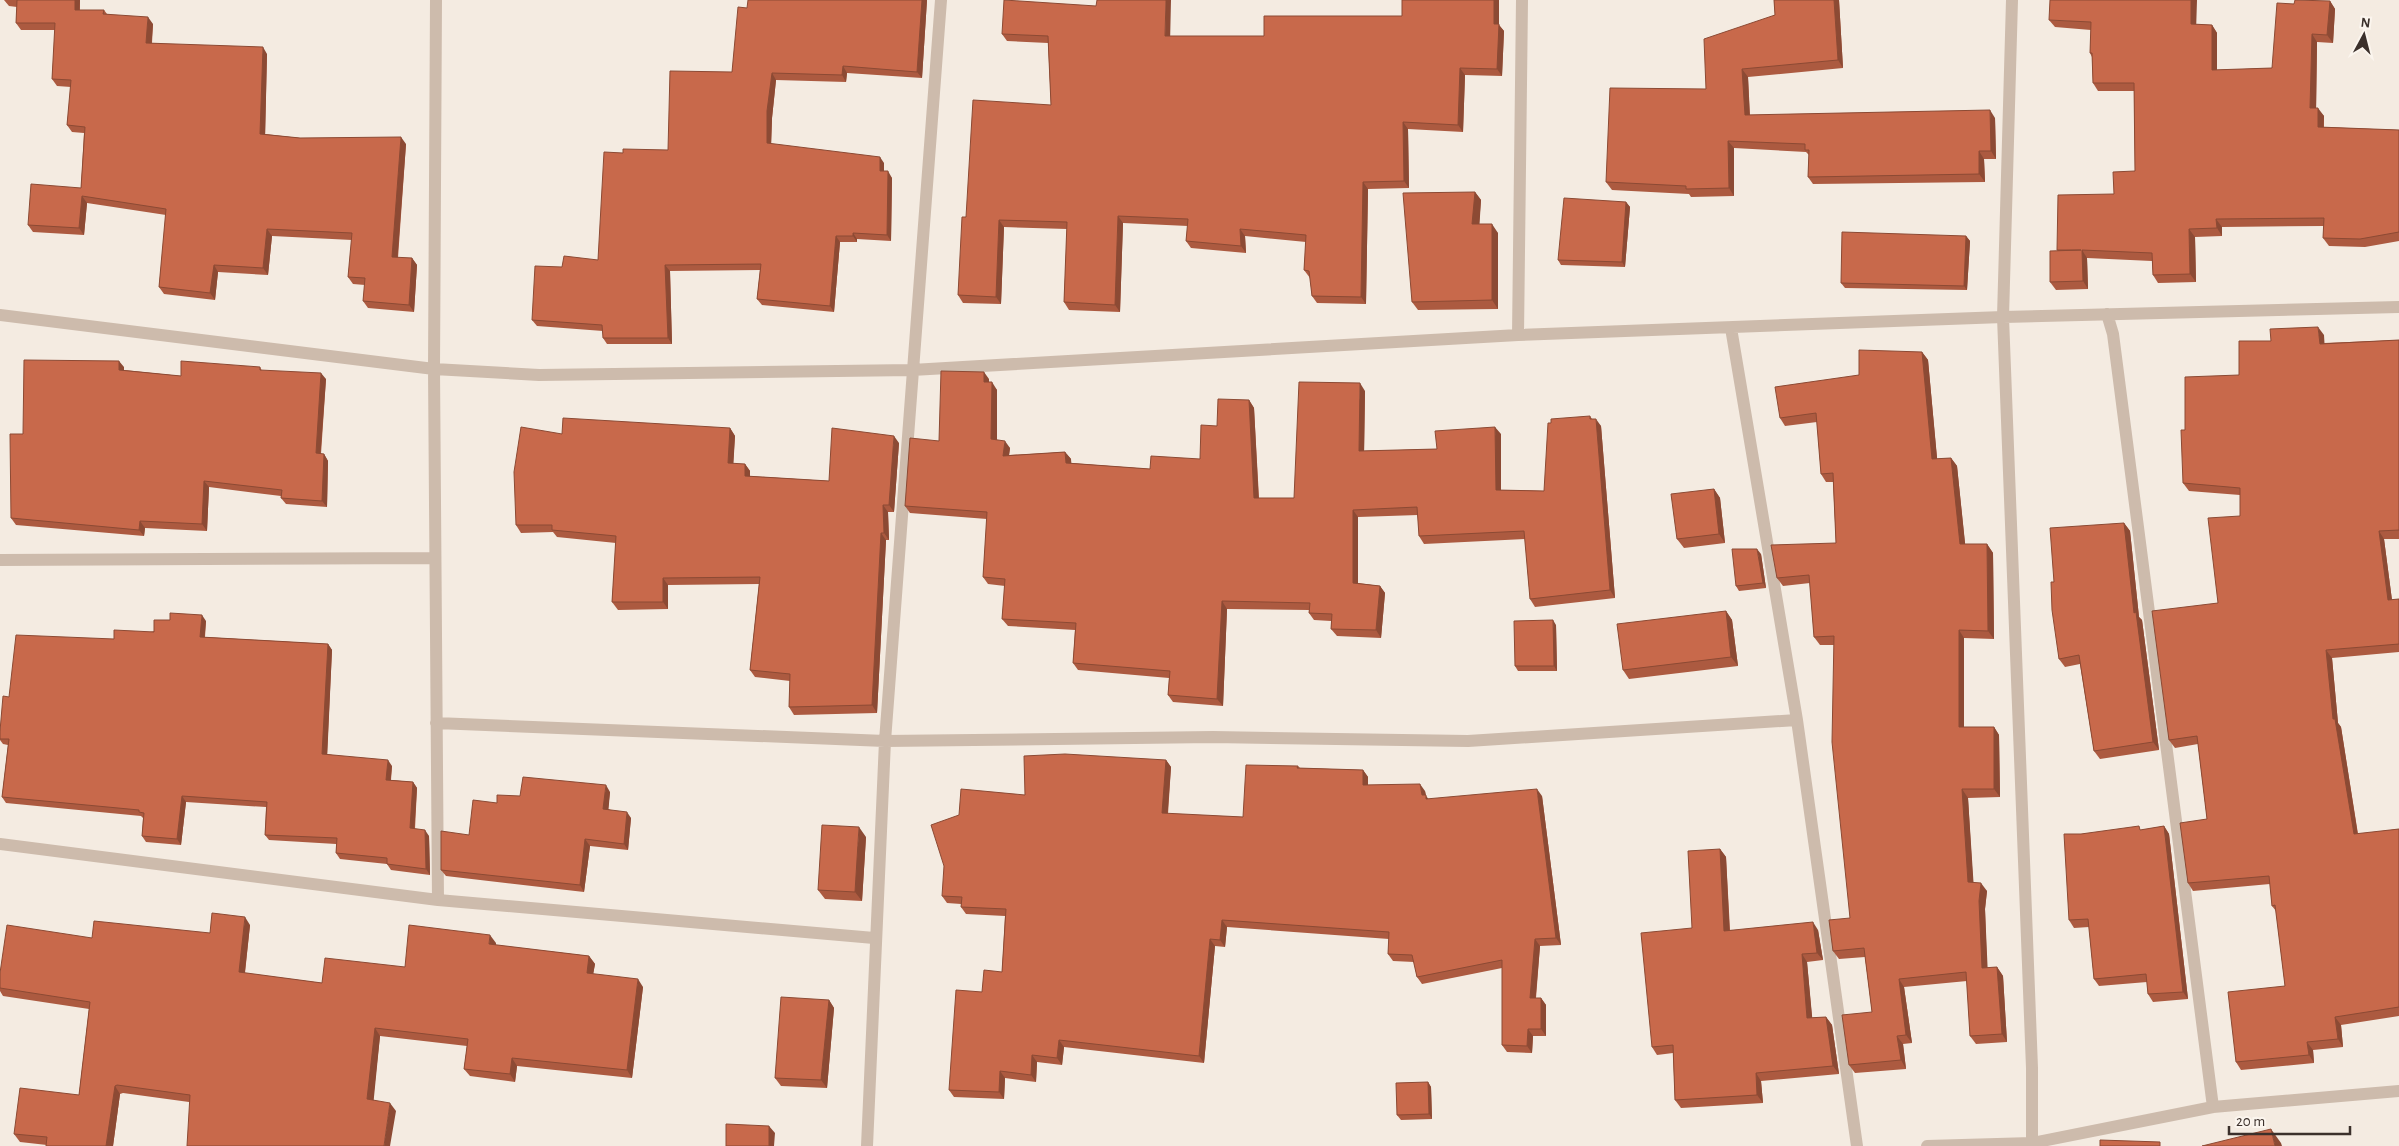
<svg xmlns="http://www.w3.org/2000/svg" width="2399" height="1146" font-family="'Alegreya Sans',sans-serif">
<rect width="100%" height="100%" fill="#f4ebe1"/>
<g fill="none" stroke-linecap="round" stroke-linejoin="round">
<path stroke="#cdbbac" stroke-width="12" d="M436 0 434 369 438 900
M2012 0 2003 317 2032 1068V1146
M2107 314 2113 334 2213 1107
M0 315 434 369 539 375 912 370 1518 335 2003 317 2399 307
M1731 328 1797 720 1857 1146
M1518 335 1522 0
M0 560 435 558
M436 723 885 741 1213 737 1468 741 1797 720
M0 844 438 900 874 938
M867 1146 885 741 941 0
M1927 1146 2032 1143 2213 1107 2399 1091"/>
</g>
<path fill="#ac5a40" d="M4 0H80V10H104L107 14 153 24 152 43 267 54 265 134 300 138 406 144 398 258H412L417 265 414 312 368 308 363 301 365 285 353 284 348 277 352 240 272 236 268 275 218 272 215 300 164 294 159 287 166 215 87 203 84 235 33 232 28 225 81 188 84 133 72 132 67 125 71 87 57 86 52 79 55 30H21L16 23 17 7 9 6Z
M927 0 922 78 847 73 846 82 776 80 772 118 771 144 884 163V171L892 178 891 241 857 239V242H840L834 312 762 305 757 299 760 270 670 271 672 344H607L603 338V331L537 326 532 320 562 267 598 260 623 153 668 150 732 72 747 8Z
M1774 0H1839L1843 68 1748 77 1750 115 1995 118 1996 159H1984L1985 182 1813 184 1808 177 1809 155 1806 152 1734 148V196L1691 197 1689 194 1612 190 1606 182 1706 89 1775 15Z
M2330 1 2335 9 2333 43 2317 42 2316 108 2324 116V127L2399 130V241L2365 247 2329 246 2323 238 2324 226 2222 227V236L2195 237 2196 282 2158 283 2153 275 2152 261 2087 258 2088 289 2056 290 2050 282 2058 251 2057 250 2114 194 2135 171 2134 91H2098L2093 83 2092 57 2090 53 2091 30 2055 27 2049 20 2212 25 2217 33V70L2272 68 2294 4Z
M1499 25 1504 31 1502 76 1465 75 1463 132 1408 129 1409 188 1368 189 1366 304 1317 303 1312 296 1310 278 1304 270 1306 242 1245 236 1246 253 1191 248 1186 241 1188 226 1123 223 1120 312 1069 310 1064 302 1067 229 1004 227 1001 304 963 303 958 295 966 217 1051 105 1048 43 1007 41 1002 34 1170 36H1264Z
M1475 192 1481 200 1479 224 1498 233V309L1418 310 1412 302Z
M1626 202 1630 207 1625 267 1561 265 1558 260Z
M1966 236 1970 241 1967 290 1845 288 1841 283Z
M2324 335V343L2399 340V539H2384L2392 600 2399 599V652L2332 658 2338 723 2341 727 2358 834 2399 829V1016L2341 1025 2343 1047 2313 1050 2314 1063 2241 1070 2236 1062 2285 986 2276 911 2272 906 2270 884 2193 891 2188 883 2207 819 2198 744 2175 748 2169 740 2218 603 2240 516V495L2189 491 2183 483 2185 430 2239 375 2271 341Z
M1922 352 1928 360 1937 459 1951 458 1957 466 1965 544H1987L1993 553 1994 639 1964 638V727H1994L1999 735 2000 797 1968 798 1973 882 1987 891 1985 909 1987 968 1997 967 2003 976 2007 1042 1976 1044 1970 1036 1967 981 1904 987 1912 1043 1903 1044 1906 1069 1855 1073 1849 1065 1872 1012 1865 957 1839 959 1833 951 1850 918 1834 645H1820L1814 637 1810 583 1783 586 1777 578 1836 543 1833 482H1826L1821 474 1817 422 1785 426 1780 418 1859 375Z
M124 367V370L181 376 260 367 262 371 326 379 321 454H324L328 461 327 507 286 504 281 498V496L209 487 207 531 145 528 144 536 16 525 11 518Z
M989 379V382L997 390V440L1010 448 1009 455 1065 452 1071 459V463L1150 469 1200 459 1217 426 1249 400 1254 408 1259 498H1294L1365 391 1364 451 1437 449 1501 434V490L1544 491 1590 416 1592 419 1601 426 1615 598 1535 607 1530 599 1525 539 1424 544 1419 536 1418 515 1358 517V583L1380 586 1385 593 1381 638 1337 636 1331 629V621L1314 620 1309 613V610L1227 609 1223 706 1173 702 1168 695 1169 678 1078 670 1073 663 1075 630 1008 626 1002 619 1005 586 988 584 983 577 987 519 910 513 905 506 939 441Z
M730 428 735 436 733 464H745L750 471V476L829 481 899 443 894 512H888L889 540H886L877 713 794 715 789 707 790 681 755 677 750 670 759 584 668 585V609L618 610 612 602 616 543 557 537 553 532 521 533 516 525 562 434Z
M1714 489 1720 498 1725 543 1684 548 1677 539Z
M2124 523 2130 531 2139 617 2142 620 2159 750 2100 759 2094 751 2080 664 2065 667 2059 659 2054 582Z
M1761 554 1766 588 1739 591 1736 586Z
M1726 611 1732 620 1738 666 1629 679 1623 670Z
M206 621 205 637 328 644 332 650 327 754 392 766 391 780 413 782 417 788 415 829 429 836 430 875 391 870 387 864 340 859 336 853V844L269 840 265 835 266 807 186 802 181 845 146 842 142 836 143 818 141 816 6 803 2 797 8 745 3 744 0 740V731L9 697 114 639Z
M1556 625 1557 671H1518L1515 666Z
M1166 760 1171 767 1168 814 1243 817 1298 766 1300 768 1363 770 1368 777V785L1425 791 1426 796 1428 799 1542 796 1561 945 1540 946 1536 998H1541L1546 1005V1036H1533L1532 1053 1507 1052 1502 1045V968L1422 984 1417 977 1414 962 1393 961 1388 954 1389 939 1227 927 1225 947 1215 946 1204 1063 1064 1047 1062 1065 1037 1062 1036 1082 1005 1078 1004 1099 954 1097 949 1090 982 992 1002 972 1005 916 966 914 961 907V904L947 903 942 896 1025 795Z
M610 792 608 809 631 818 628 850 590 846 584 892 446 876 441 870 469 835 497 803 520 796Z
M2164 826 2169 834 2188 999 2153 1002 2148 994 2147 982 2099 986 2094 979 2089 927 2074 928 2069 920 2081 834 2142 830Z
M866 837 862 901 825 899 818 890Z
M1720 849 1726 857 1730 930H1818L1823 960 1807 962 1812 1018 1826 1017 1832 1025 1839 1074 1761 1081 1763 1103 1681 1108 1675 1100 1673 1053 1657 1055 1652 1047Z
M250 925 245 973 322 983 405 967 496 943V945L589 956 595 964 593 974 643 987 632 1078 517 1066 515 1082 470 1076 464 1069 467 1046 380 1036 373 1100 396 1111 189 1102 123 1093 120 1094 113 1146H46L47 1145 20 1142 14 1134 79 1095 89 1009 3 996 0 991V973L92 938 210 933Z
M829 1000 834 1008 827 1088 781 1086 775 1078Z
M1428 1082 1431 1087 1432 1119 1401 1120 1397 1115Z"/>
<path fill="#8c4a34" d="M75 0H80L79 17 75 10Z
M922 0H927L922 78 917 72Z
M1166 0H1171L1170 44 1165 36Z
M1494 0H1499V25L1504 31 1502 76 1497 69 1494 24Z
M1834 0H1839L1843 68 1838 60Z
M2191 0H2197L2196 32 2191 24Z
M2330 1 2335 9 2333 43 2327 35Z
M148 17 153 24 151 50 146 43Z
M2212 25 2217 33V78L2212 70Z
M2312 34 2317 42 2316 115 2310 108Z
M263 47 267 54 265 141 260 134Z
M843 66 847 73 846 82 842 75Z
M1460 68 1465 75 1463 132 1458 125Z
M1742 69 1748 77 1750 123 1745 115Z
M772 73 776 80 772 118 771 149 767 143V111Z
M2318 108 2324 116 2323 134 2318 127Z
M1990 110 1995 118 1996 159 1991 151Z
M1403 122 1408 129 1409 188 1404 181Z
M401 137 406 144 397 264 392 257Z
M1728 141 1734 148V196L1729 188Z
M1979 151 1984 159 1985 182 1979 174Z
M880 157 884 163V177L880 171Z
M888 171 892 178 891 241 887 235Z
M1363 182 1368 189 1366 304 1361 297Z
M1475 192 1481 200 1479 232 1472 224Z
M82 196 87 203 84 235 79 228Z
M1626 202 1630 207 1625 267 1622 262Z
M1118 216 1123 223 1120 312 1115 305Z
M2216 219 2222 227V236L2217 228Z
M999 220 1004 227 1001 304 996 297Z
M1492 224 1498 233V309L1492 300Z
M267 229 272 236 268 275 263 268Z
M1240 229 1245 236 1246 253 1241 246Z
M2189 229 2195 237 2196 282 2190 274Z
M853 233 857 239V242L853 236Z
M836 236 840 242 834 312 830 306Z
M1966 236 1970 241 1967 290 1964 286Z
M2082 250 2087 258 2088 289 2083 281Z
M412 258 417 265 414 312 409 305Z
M214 265 218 272 215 300 210 293Z
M665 265 670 271 672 344 668 338Z
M2318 327 2324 335 2325 352 2320 344Z
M1922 352 1928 360 1938 468 1932 459Z
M119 361 124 367V376L119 370Z
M984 372 989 379V390L984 382Z
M321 373 326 379 320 460 316 453Z
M992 382 997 390V447L991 439Z
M1360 383 1365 391 1364 458 1359 451Z
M1249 400 1254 408 1259 505 1254 498Z
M1596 419 1601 426 1615 598 1610 590Z
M1495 427 1501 434V497L1496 490Z
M730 428 735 436 733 471 728 463Z
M894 436 899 443 894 512 889 505Z
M1005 441 1010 448 1008 463 1003 456Z
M1065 452 1071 459 1072 470 1066 463Z
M324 454 328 461 327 507 322 501Z
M1951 458 1957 466 1966 552 1960 544Z
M745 464 750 471V483L745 476Z
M204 481 209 487 207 531 202 524Z
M1714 489 1720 498 1725 543 1719 534Z
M883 505 888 512 889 540 884 533Z
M1353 510 1358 517V590L1353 583Z
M140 521 145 528 144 536 139 530Z
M2124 523 2130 531 2139 617 2142 620 2159 750 2153 742 2134 613Z
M2379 531 2384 539 2393 608 2388 600Z
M881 533 886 540 877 713 872 705Z
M1987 544 1993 553 1994 639 1988 631Z
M1757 549 1761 554 1766 588 1763 583Z
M663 578 668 585V609L663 602Z
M1380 586 1385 593 1381 638 1376 630Z
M1222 601 1227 609 1223 706 1217 699Z
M1726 611 1732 620 1738 666 1731 657Z
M202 615 206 621 204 643 200 637Z
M1553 620 1556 625 1557 671 1554 666Z
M1959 630 1964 638V735L1959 727Z
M328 644 332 650 327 760 322 754Z
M2326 650 2332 658 2338 723 2341 727 2359 842 2354 834 2333 719Z
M1994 727 1999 735 2000 797 1994 789Z
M388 760 392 766 390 786 386 780Z
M1166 760 1171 767 1167 821 1162 813Z
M1363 770 1368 777V792L1363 785Z
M413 782 417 788 414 834 410 828Z
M1420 784 1425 791 1426 796 1431 802V806L1422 795Z
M606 785 610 792 608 815 603 809Z
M1537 789 1542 796 1561 945 1556 938Z
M1962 789 1968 798 1974 890 1968 882Z
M182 796 186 802 181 845 177 839Z
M627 812 631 818 628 850 624 844Z
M2164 826 2169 834 2188 999 2183 992Z
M859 827 866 837 862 901 855 892Z
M425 830 429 836 430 875 426 869Z
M585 839 590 846 584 892 580 885Z
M1720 849 1726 857 1730 939 1724 931Z
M1981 883 1987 891 1985 909 1988 977 1982 968 1979 901Z
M245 917 250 925 244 980 239 972Z
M1222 920 1227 927 1225 947 1220 940Z
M1813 922 1818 930 1823 960 1817 953Z
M490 935 496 943 495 952 489 944Z
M1210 939 1215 946 1204 1063 1199 1056Z
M1535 939 1540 946 1535 1005 1530 998Z
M1802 954 1807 962 1813 1026 1807 1018Z
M589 956 595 964 592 981 587 973Z
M1997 967 2003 976 2007 1042 2002 1034Z
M638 979 643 987 632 1078 627 1070Z
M1899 979 1904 987 1912 1043 1906 1035Z
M1541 998 1546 1005V1036L1541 1029Z
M829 1000 834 1008 827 1088 821 1080Z
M1826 1017 1832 1025 1839 1074 1833 1066Z
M2335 1017 2341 1025 2343 1047 2338 1039Z
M375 1028 380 1036 373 1107 367 1099Z
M1528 1029 1533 1036 1532 1053 1527 1046Z
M1897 1036 1903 1044 1906 1069 1901 1060Z
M1059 1040 1064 1047 1062 1065 1057 1058Z
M2307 1042 2313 1050 2314 1063 2309 1055Z
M1032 1055 1037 1062 1036 1082 1031 1075Z
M512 1058 517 1066 515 1082 510 1074Z
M1000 1071 1005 1078 1004 1099 999 1092Z
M1756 1073 1761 1081 1763 1103 1757 1095Z
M1428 1082 1431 1087 1432 1119 1429 1114Z
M115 1086 120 1094 113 1146H106Z
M390 1103 396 1111 390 1146H384Z
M769 1126 775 1133 774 1146H769Z
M2271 1129 2281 1143 2282 1146H2275Z"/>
<path fill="#c8694b" stroke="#8c4a34" d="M17 0H75V10H104L103 14 148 17 146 43 263 47 260 134 300 138 401 137 392 257 412 258 409 305 363 301 365 278 348 277 352 233 267 229 263 268 214 265 210 293 159 287 166 209 82 196 79 228 28 225 31 184 81 188 85 127 67 125 71 80 52 79 55 23H16Z
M748 0H922L917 72 843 66 842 75 772 73 767 111V143L880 157V171H888L887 235 853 233V236H836L830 306 757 299 761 264 665 265 668 338H603L602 325 532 320 535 266 562 267 564 256 598 260 604 152 623 153V149L668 150 670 71 732 72 738 7 747 8Z
M1004 0 1096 6 1097 0H1166L1165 36H1264V16H1402V0H1494V24H1499L1497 69 1460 68 1458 125 1403 122 1404 181 1363 182 1361 297 1312 296 1309 271 1304 270 1306 235 1240 229 1241 246 1186 241 1188 219 1118 216 1115 305 1064 302 1067 222 999 220 996 297 958 295 962 217H966L973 100 1051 105 1048 36 1002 34Z
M1774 0H1834L1838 60 1742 69 1745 115 1990 110 1991 151H1979V174L1808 177 1809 150H1805V144L1728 141 1729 188 1686 189V186L1606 182 1610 88 1706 89 1704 39 1775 15Z
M2050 0H2191V24L2212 25V70L2272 68 2277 3 2294 4 2295 0 2330 1 2327 35 2312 34 2310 108H2318V127L2399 130V232L2360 239 2323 238 2324 218 2216 219 2217 228 2189 229 2190 274 2153 275 2152 253 2082 250 2083 281 2050 282V251L2081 250H2057L2058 195 2114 194 2113 172 2135 171 2134 83H2093L2092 53H2090L2091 22 2049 20Z
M1475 192 1472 224H1492V300L1412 302 1403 193Z
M1564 198 1626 202 1622 262 1558 260Z
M1842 232 1966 236 1964 286 1841 283Z
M2318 327 2320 344 2399 340V530L2379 531 2388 600 2399 599V644L2326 650 2333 719H2335L2354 834 2399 829V1007L2335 1017 2338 1039 2307 1042 2309 1055 2236 1062 2228 992 2285 986 2275 905 2272 906 2269 876 2188 883 2180 823 2207 819 2197 736 2169 740 2152 611 2218 603 2208 518 2240 516V488L2183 483 2181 430H2185V377L2239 375V341H2271L2270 329Z
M1859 350 1922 352 1932 459 1951 458 1960 544H1987L1988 631 1959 630V727H1994V789H1962L1968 882 1981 883 1979 901 1982 968 1997 967 2002 1034 1970 1036 1966 972 1899 979 1906 1035 1897 1036 1901 1060 1849 1065 1842 1015 1872 1012 1864 948 1833 951 1829 920 1850 918 1832 742 1834 636 1814 637 1809 575 1777 578 1771 545 1836 543 1833 473 1821 474 1816 413 1780 418 1775 387 1859 375Z
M24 360 119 361V370L181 376V361L260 367V370L321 373 316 453 324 454 322 501 281 498 282 490 204 481 202 524 140 521 139 530 11 518 10 434H23Z
M941 371 984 372V382H992L991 439 1005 441 1003 456 1065 452 1066 463 1150 469 1151 456 1200 459 1201 425 1217 426 1218 399 1249 400 1254 498H1294L1299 382 1360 383 1359 451 1437 449 1435 431 1495 427 1496 490 1544 491 1548 423H1551V419L1590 416V419H1596L1610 590 1530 599 1524 531 1419 536 1417 507 1353 510V583L1380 586 1376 630 1331 629 1332 614 1309 613 1310 603 1222 601 1217 699 1168 695 1170 671 1073 663 1076 623 1002 619 1005 579 983 577 987 512 905 506 910 438 939 441Z
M563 418 730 428 728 463 745 464V476L829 481 832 428 894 436 889 505H883L884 533H881L872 705 789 707 790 674 750 670 760 577 663 578V602H612L616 536 552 530V525H516L514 472 521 427 562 434Z
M1714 489 1719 534 1677 539 1671 494Z
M2124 523 2134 613 2136 612 2153 742 2094 751 2079 655 2059 659 2052 610 2051 582H2054L2050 528Z
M1732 549H1757L1763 583 1736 586Z
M1726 611 1731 657 1623 670 1617 624Z
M170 613 202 615 200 637 328 644 322 754 388 760 386 780 413 782 410 828 425 830 426 869 387 864V858L336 853 337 838 265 835 267 802 182 796 177 839 142 836 144 813 139 812V810L2 797 9 739H0V731L3 696 9 697 16 635 114 639V630L154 632V620H170Z
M1553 620 1554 666H1515L1514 621Z
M1065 754 1166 760 1162 813 1243 817 1246 765 1298 766 1297 768 1363 770V785L1420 784 1422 795H1426V799L1537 789 1556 938 1535 939 1530 998H1541V1029H1528L1527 1046 1502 1045V960L1417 977 1412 955 1388 954 1389 932 1222 920 1220 940 1210 939 1199 1056 1059 1040 1057 1058 1032 1055 1031 1075 1000 1071 999 1092 949 1090 956 990 982 992 984 970 1002 972 1006 909 961 907 962 897 942 896 944 866 931 825 959 815 961 789 1025 795 1024 756Z
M523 777 606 785 603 809 627 812 624 844 585 839 580 885 441 870V831L469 835 473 800 497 803V795L520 796Z
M822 825 859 827 855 892 818 890Z
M2139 826 2140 830 2164 826 2183 992 2148 994 2146 974 2094 979 2088 919 2069 920 2064 834H2081Z
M1720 849 1724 931 1813 922 1817 953 1802 954 1807 1018 1826 1017 1833 1066 1756 1073 1757 1095 1675 1100 1673 1045 1652 1047 1641 933 1692 928 1688 851Z
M212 913 245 917 239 972 322 983 325 958 405 967 409 925 490 935 489 944 589 956 587 973 638 979 627 1070 512 1058 510 1074 464 1069 468 1039 375 1028 367 1099 390 1103 384 1146H187L190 1095 117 1085 115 1086 106 1146H46L47 1137 14 1134 20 1088 79 1095 90 1002 0 988V973L7 925 92 938 94 921 210 933Z
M781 997 829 1000 821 1080 775 1078Z
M1428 1082 1429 1114 1397 1115 1396 1083Z
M726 1124 769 1126V1146H726Z
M2271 1129 2275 1146H2202Z
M2100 1140 2160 1142V1146H2100Z"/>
<g transform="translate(2364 35) rotate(7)" stroke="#fbf5ee" stroke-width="4" paint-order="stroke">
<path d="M0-4L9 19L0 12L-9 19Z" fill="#3b302b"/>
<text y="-8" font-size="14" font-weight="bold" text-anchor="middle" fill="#3b302b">N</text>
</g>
<path d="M2229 1126v8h121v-8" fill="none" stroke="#3b302b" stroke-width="2.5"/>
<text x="2236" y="1126" font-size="15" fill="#3b302b" stroke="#fbf5ee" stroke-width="4" paint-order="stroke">20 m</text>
</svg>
